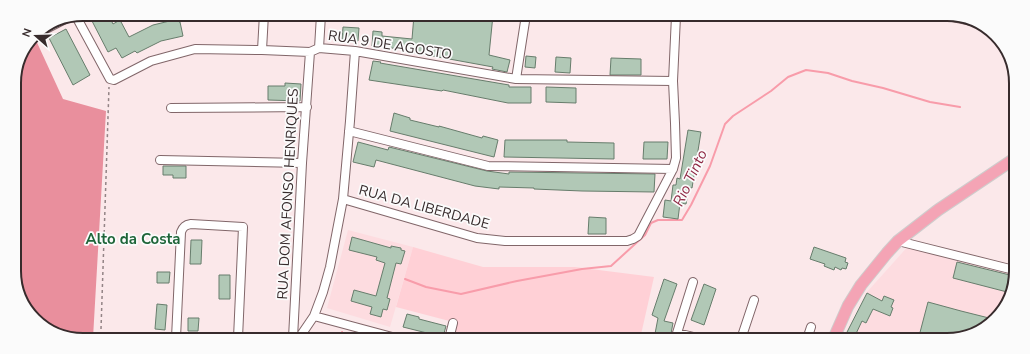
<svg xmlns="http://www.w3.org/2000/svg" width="1030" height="354" font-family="'Nunito Sans',sans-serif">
<rect width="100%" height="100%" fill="#fbe8ea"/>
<path fill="#fddce0" d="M348 230 413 247 390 327 327 308Z
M911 243 1014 268V289L989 326 951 340H845L867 292Z"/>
<path fill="#ffd0d6" d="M413 247 483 267H575L654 277 640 339H485L455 332 457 323 396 307Z"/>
<path fill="#e98f9d" d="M34 36 63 99 106 111 93 338H65L31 317 15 284 14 79Z"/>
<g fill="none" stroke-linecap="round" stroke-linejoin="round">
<path stroke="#f89caa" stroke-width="2" d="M405 279 426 287 461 294 517 281 555 274 582 269 611 266 645 235 651 223 658 220H682L691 205 710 166 725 124 733 116 771 91 788 77 806 70 828 73 852 81 883 88 930 102 960 107
M339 338 342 332"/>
</g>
<path fill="#b1c8b6" stroke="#677d6c" d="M91 14H108L113 24 120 20 129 37 153 25 178 19 179 22H180L183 36 161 41 137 53 135 51 122 58 116 48 108 52 92 21H93L92 18V17Z
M414 15H493L489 55 510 60 507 72 492 69 493 67 411 52V50L372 46 373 31 382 32V36L412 39Z
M343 27 359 28 358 41 342 40Z
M66 29 90 75 73 85 49 38Z
M526 56 536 57 535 68 525 67Z
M556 57 571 58 570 73 555 72Z
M611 58 641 59V75H610Z
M373 61 381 62 380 63 509 85V87H531V103H508L443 90 442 91 369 80Z
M285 83 301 84 300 101 268 100V86H285Z
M546 87 576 88V103L546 102Z
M394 113 410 118V120L439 127V126L482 138 483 136 498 140 494 157 390 131Z
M688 130 701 132 692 188 689 187 686 204 680 203 678 219 663 217 665 200 671 201 673 185H676L677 178 680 179Z
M505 140H567V142L614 143V159L504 157Z
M358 142 388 150 389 147 487 171 509 174V172L655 174 654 192 582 191 534 189V188L499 187V189L475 186 376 160 374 167 353 162Z
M644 142H668L667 159H643Z
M163 166H186V178H173V175H163Z
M589 217 606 218V234H588Z
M352 237 391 248V246L401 248V250L405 251 401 264 396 263 387 298 390 299 387 310 383 309 381 317 370 314 372 307 351 301 354 290 376 296 385 263 376 260 377 257 349 250Z
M191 240H202L201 264H190Z
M814 247 846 258 845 262 848 263 846 269 842 268 841 270 835 267 834 270 824 266 825 264 810 259Z
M957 262 1014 276V289L1011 293 953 278Z
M157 272H170L169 283H157Z
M219 275H230V299H219Z
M664 279 677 284 664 321 673 323 670 339H654L658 318 652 315Z
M704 284 716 289 704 325 691 320Z
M867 293 882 301 884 296 894 300 891 307 893 308 890 316 873 309 866 323 862 321 853 340H848L844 338Z
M928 302 961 311 993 319 989 326 951 340H918Z
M157 304 167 305 165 330 155 329Z
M407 314 419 317V319L446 326 443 337 403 327Z
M188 318H199L198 331H188Z"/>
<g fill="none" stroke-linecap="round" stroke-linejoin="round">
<defs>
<path id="minor" d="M76 15 78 20 110 79 114 80 151 61 195 49 262 50 310 52 319 48 355 51 516 79 673 81
M948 16 972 21
M42 31 69 17
M319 48 321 15
M262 50 264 14
M516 79 526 15
M171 108 307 107
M349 131 488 166 673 169
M160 160 302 163
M343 199 477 238 505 241H627L633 239 638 236 673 169 676 158 675 123 673 81 676 16
M898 241 1014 270
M314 316 396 338
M677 333 693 282
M100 338V337
M176 338 181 232C183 227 185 225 191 224L243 227 238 338
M293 338 302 163 310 52
M299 338 314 316 323 292 330 267 343 199 350 121 355 51
M449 339 453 323
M675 339 677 333 702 339
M741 339 754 300
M807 339 811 327"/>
<path id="major" d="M833 340 848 306 861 285 887 253 898 241 938 210 1014 159"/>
</defs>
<use href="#minor" stroke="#816669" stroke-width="10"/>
<use href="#major" stroke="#cfcccc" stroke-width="13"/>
<path stroke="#938486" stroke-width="1.5" stroke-dasharray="3 3" stroke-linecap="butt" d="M101 329 109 87"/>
<use href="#minor" stroke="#fff" stroke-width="8"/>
<use href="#major" stroke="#f4a4b5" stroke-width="11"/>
</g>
<g text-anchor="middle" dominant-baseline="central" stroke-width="3.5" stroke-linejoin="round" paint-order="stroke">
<g font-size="14" fill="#372b2c" stroke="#fbfbfb">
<text transform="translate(390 45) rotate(9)">RUA 9 DE AGOSTO</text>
<text transform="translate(288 194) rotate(-87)">RUA DOM AFONSO HENRIQUES</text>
<text transform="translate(424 207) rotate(15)">RUA DA LIBERDADE</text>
</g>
<g font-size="15" font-style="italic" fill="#8d2440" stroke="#fbfbfb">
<text transform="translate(690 178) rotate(-65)">Rio Tinto</text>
</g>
<g font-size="15" font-weight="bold" fill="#1e6539" stroke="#fbfbfb">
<text x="133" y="239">Alto da Costa</text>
</g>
</g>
<path d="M0 0H1030V354H0ZM83 21H947A62 62 0 0 1 1009 83V271A62 62 0 0 1 947 333H83A62 62 0 0 1 21 271V83A62 62 0 0 1 83 21Z" fill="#fbfbfb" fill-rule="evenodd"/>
<path fill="none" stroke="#372b2c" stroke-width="2" d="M83 21H947A62 62 0 0 1 1009 83V271A62 62 0 0 1 947 333H83A62 62 0 0 1 21 271V83A62 62 0 0 1 83 21Z"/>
<g transform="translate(36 36) rotate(290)" stroke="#fbfbfb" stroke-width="3" paint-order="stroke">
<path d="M0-3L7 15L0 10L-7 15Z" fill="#372b2c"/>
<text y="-6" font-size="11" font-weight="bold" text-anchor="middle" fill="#372b2c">N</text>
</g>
</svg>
